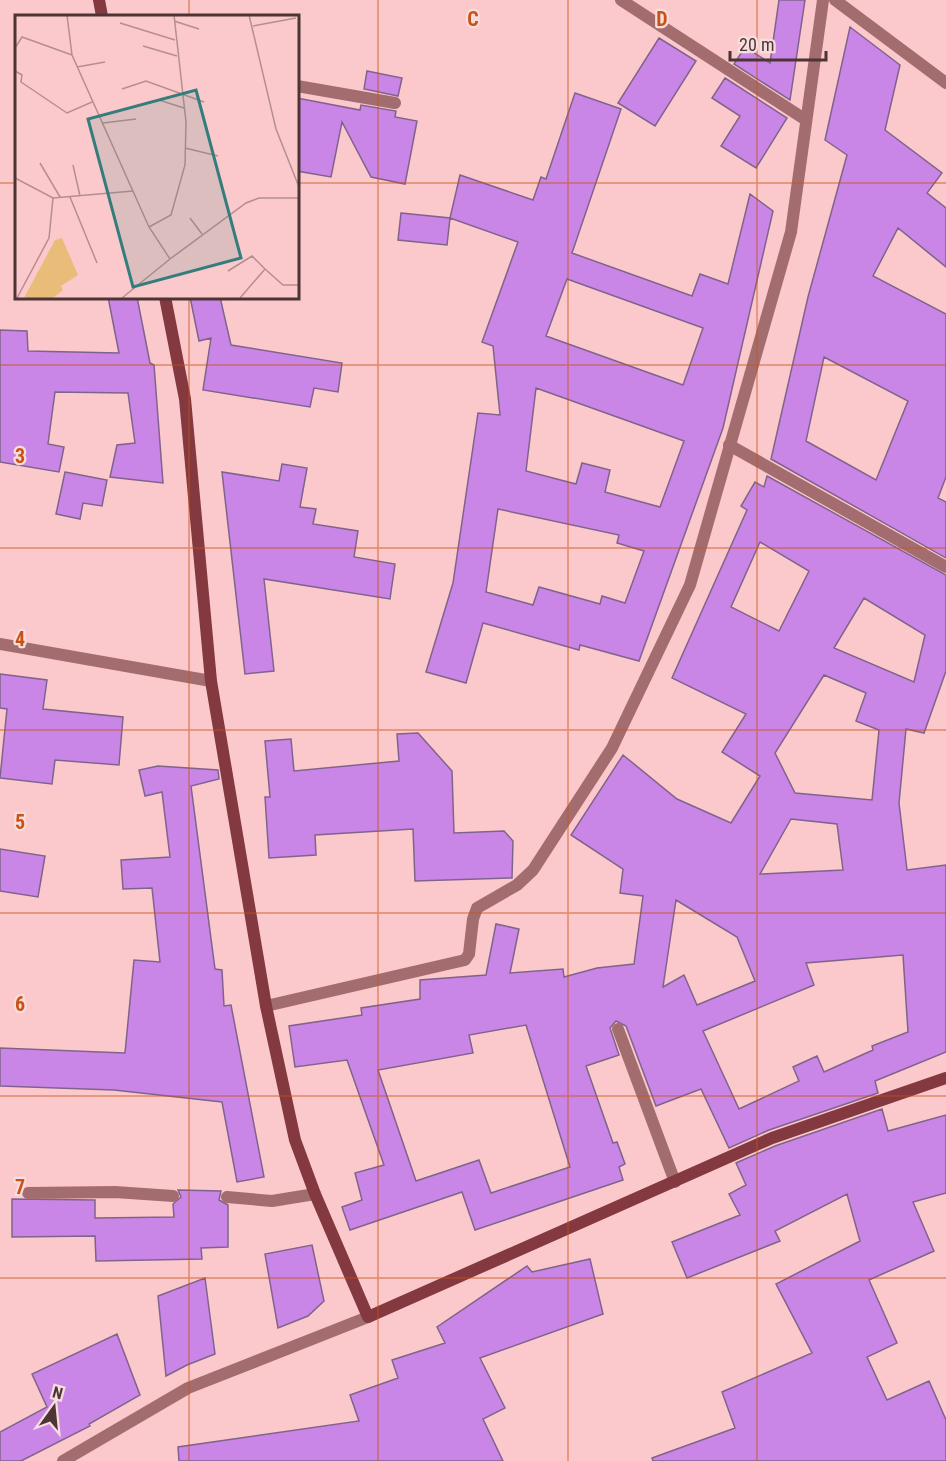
<svg xmlns="http://www.w3.org/2000/svg" width="946" height="1461" font-family="'Roboto Condensed',sans-serif">
<rect width="100%" height="100%" fill="#fbc9cb"/>
<path fill="#ca86e6" stroke="#80638c" stroke-width="1.5" fill-rule="evenodd" d="M779 0H805L790 100 734 64 745 47 770 63Z
M850 27 900 65 885 130 942 173 927 193 946 208V267L898 228 873 276 946 314V477L938 498 946 502V558L771 459 808 297 847 155 825 140ZM824 357 908 401 876 480 806 441Z
M659 38 696 61 655 126 618 103Z
M367 71 402 78 398 96 364 89Z
M725 78 787 118 756 168 721 146 740 116 712 98Z
M575 93 621 109 572 253 692 296 700 274 728 284 750 194 773 211 723 428 639 661 580 645 579 650 483 623 466 683 426 672 453 583 478 413 500 415 493 346 482 342 518 242 450 218 460 175 533 200 541 177 546 179ZM567 279 703 328 683 385 546 336ZM536 388 684 441 660 507 605 492 610 470 582 463 576 484 526 471ZM498 509 619 535 617 543 644 551 625 603 602 596 600 604 539 587 533 605 486 592Z
M297 98 360 110 361 105 396 111 395 117 417 121 405 184 371 177 342 122 331 177 297 171Z
M401 213 450 218 447 245 398 240Z
M108 297H137L150 363 154 365 163 483 110 477 117 445 135 443 128 393 55 392 48 444 64 447 59 472 0 462V330L27 331 28 351 119 353Z
M190 297H220L231 345 342 363 338 392 314 388 310 407 203 390 211 338 199 341Z
M282 464 307 468 300 507 316 509 313 524 358 531 354 557 395 564 390 599 264 579 274 671 245 674 222 472 279 481Z
M65 472 107 480 102 506 83 503 80 519 56 514Z
M767 476 946 575V671L924 733 906 729 899 803 907 870 946 865V1052L875 1081 878 1093 769 1130 729 1148 701 1089 656 1106 626 1026 616 1021 610 1028 619 1055 586 1066 613 1143 617 1142 625 1164 619 1167 623 1180 475 1230 462 1192 350 1230 342 1207 362 1200 355 1173 384 1165 347 1060 295 1067 289 1026 362 1015 361 1008 420 999V980L486 975 496 924 519 929 510 973 563 969 564 977 597 968 634 964 643 896 620 893 623 869 571 835 623 755 677 799 731 823 760 776 722 752 746 714 672 678 747 510 741 506 755 482 764 487ZM760 542 809 571 779 631 731 607ZM864 598 925 635 914 682 834 648ZM824 675 866 693 856 721 879 730 872 800 795 793 775 753ZM791 819 837 824 843 870 760 874ZM676 900 737 937 755 981 697 1005 684 975 663 987ZM903 955 908 1032 872 1046 873 1050 824 1072 817 1056 793 1067 799 1081 739 1109 703 1031 814 985 806 963ZM526 1025 570 1167 491 1193 479 1160 416 1181 378 1070 473 1053 469 1035Z
M0 674 47 680 43 709 123 717 119 765 55 760 52 784 0 778 7 709 0 708Z
M418 733 452 771 454 833 504 831 513 841 512 878 415 881 413 829 315 835 316 855 269 858 265 797H270L265 741 291 739 294 771 399 761 397 734Z
M158 766 218 770 219 779 191 786 215 969 222 970 224 1006 231 1005 264 1177 237 1182 222 1102 114 1090 0 1086V1048L125 1053 134 960 160 962 152 888 123 889 121 860 170 857 162 792 145 796 139 770Z
M0 849 45 856 38 897 0 891Z
M882 1109 888 1131 946 1115V1193L913 1202 934 1251 869 1280 897 1343 867 1357 887 1400 929 1381 946 1420V1461H653L652 1458 735 1428 722 1392 812 1353 776 1284 860 1241 847 1194 775 1231 780 1241 687 1278 672 1242 740 1215 729 1194 746 1185 736 1163 775 1146Z
M178 1190 221 1191 219 1200 228 1205V1247L201 1248 202 1259 96 1261 95 1236 12 1237V1199L95 1200V1218L174 1217 173 1204 181 1197Z
M312 1245 324 1301 308 1316 278 1328 265 1254Z
M590 1259 603 1314 480 1358 505 1408 483 1419 503 1461H179L178 1447 359 1421 350 1395 398 1378 392 1360 445 1343 437 1327 527 1266 532 1272Z
M205 1278 215 1354 187 1365 166 1376 158 1296Z
M117 1334 140 1395 89 1424 90 1426 21 1461H0V1432L47 1407 32 1374Z"/>
<g fill="none" stroke-linecap="round" stroke-linejoin="round">
<path stroke="#a36d70" stroke-width="12" d="M621 0 806 120
M835 0 946 83
M297 86 395 103
M729 445 946 567
M618 1029 675 1182
M28 1193 115 1192 173 1196
M227 1197 272 1201 315 1194"/>
<path stroke="#a36d70" stroke-width="12" d="M0 644 211 681
M266 1006 465 960 469 954 473 919 477 908 517 885 533 870 612 748 690 585 791 232 823 0
M63 1461 188 1388 368 1317"/>
<path stroke="#843840" stroke-width="12" d="M99 0 102 16
M165 297 185 399 211 681 266 1006 295 1140 315 1194 368 1317 772 1138 946 1078"/>
</g>
<path fill="none" stroke="#c95214" stroke-width="1.5" stroke-opacity="0.55" d="M189 0V16M378 0V1461M568 0V1461M757 0V1461M0 183H16M297 183H946M189 297V1461M0 365H946M0 548H946M0 730H946M0 913H946M0 1096H946M0 1278H946"/>
<g transform="translate(15 15)">
<rect width="284" height="284" fill="#fbc9cb"/>
<path d="M47 223 63 260 46 271 48 275 38 283H9L40 225Z" fill="#eabc7a"/>
<path fill="none" stroke="#b58e8f" stroke-width="1.5" d="M52 0 57 40 134 212 155 244 231 188 244 183H284M234 0 261 114 284 172M159 6 184 14M105 8 160 25M238 11 281 3M128 31 162 41M0 33 7 22 57 40M62 52 90 47M0 56 7 60 6 67 52 98 77 87M107 74 131 66 189 87M144 85 169 93M88 108 121 104M170 133 203 141M25 148 45 182M58 150 65 181M0 163 38 183 118 176M55 182 82 248M175 203 187 219M134 212 156 200 170 150 171 107 159 0M213 256 237 241 250 254M2 283 34 223 38 183M107 283 155 244M225 283 250 254 268 270H284"/>
<path fill="#347d7d" fill-opacity="0.15" stroke="#347d7d" stroke-width="3" d="M181 75 226 243 118 272 73 104Z"/>
<rect width="284" height="284" fill="none" stroke="#4d3536" stroke-width="3"/>
</g>
<g font-size="20" text-anchor="middle" font-weight="bold" fill="#c95214" stroke="#f7ddde" stroke-width="4.5" stroke-linejoin="round" paint-order="stroke">
<text x="473" y="26">C</text>
<text x="662" y="26">D</text>
<text x="20" y="463">3</text>
<text x="20" y="646">4</text>
<text x="20" y="829">5</text>
<text x="20" y="1011">6</text>
<text x="20" y="1194">7</text>
</g>
<g transform="translate(54 1407) rotate(15)" stroke="#f7ddde" stroke-width="4.5" paint-order="stroke">
<path d="M0-4.5L10 22L0 15L-10 22Z" fill="#4d3536"/>
<text y="-9" font-size="16" font-weight="bold" text-anchor="middle" fill="#4d3536">N</text>
</g>
<path d="M730 51v9h96v-9" fill="none" stroke="#4d3536" stroke-width="3"/>
<text x="739" y="51" font-size="18" fill="#4d3536" stroke="#f7ddde" stroke-width="4.5" paint-order="stroke">20 m</text>
</svg>
